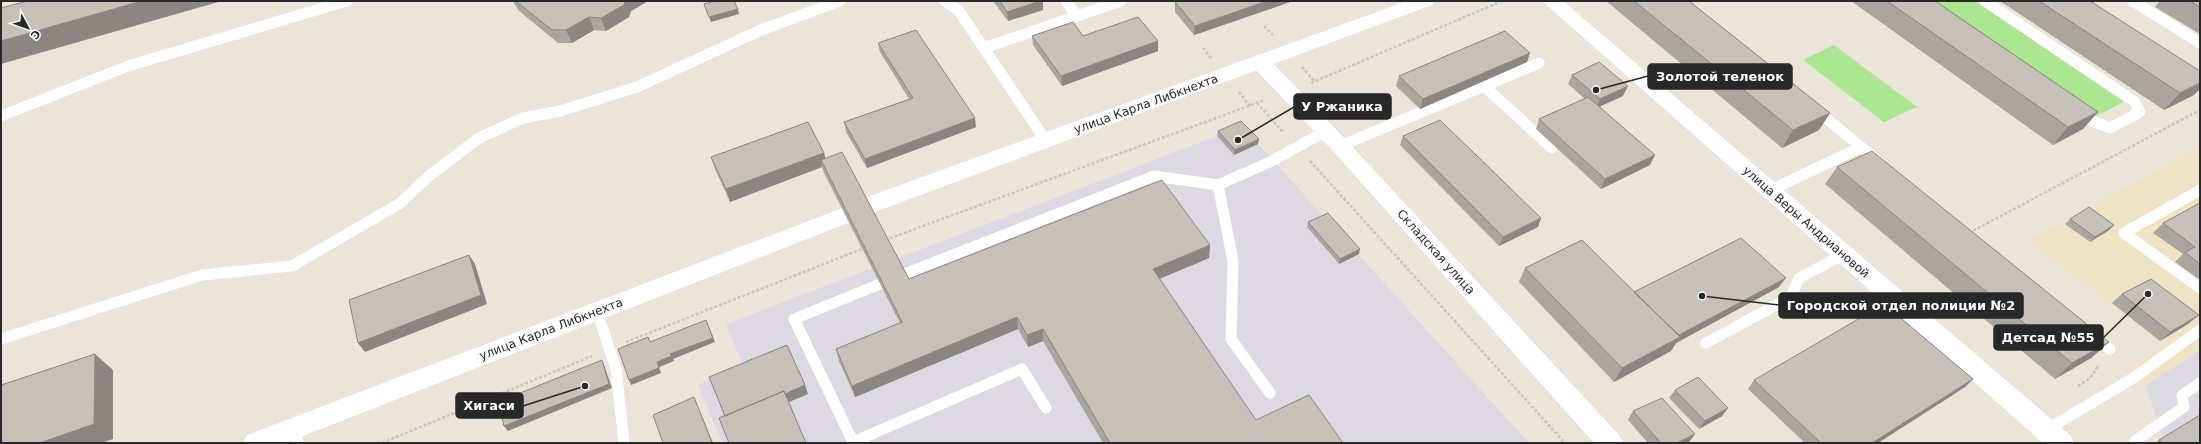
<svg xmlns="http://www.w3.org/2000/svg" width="2201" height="444" font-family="'DejaVu Sans',sans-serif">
<rect width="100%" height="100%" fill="#ebe4d8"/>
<path fill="#dcd9e3" d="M1217 136 1234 155 1258 144 1529 443H722L698 385 743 365 726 324Z
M2200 350V443H2164L2146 385Z"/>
<path fill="#efe3c6" d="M2200 147V350L2146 385 2127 370 2164 346 2028 241Z"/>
<path fill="#abe690" d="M1928 1H1975L2124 102 2096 116Z
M1834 45 1917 107 1884 122 1803 60Z"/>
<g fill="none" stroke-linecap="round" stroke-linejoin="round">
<path stroke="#c7c7c7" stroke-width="2.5" stroke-dasharray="3 2" stroke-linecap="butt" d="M1264 26 1273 35
M1203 48 1212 59
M1302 67 1315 82
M1311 83 1502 1
M1239 92 1250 106
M1257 103 1283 132
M1310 161 1565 443
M1969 233 2200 110
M885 240 1265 100
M626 342 862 249
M2078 386 2090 378 2099 365
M382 443 592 356"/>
<path stroke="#fff" stroke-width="11" d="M945 1 959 11 1046 141
M1066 1 1076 15
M1985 1 2134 101 2140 112 2110 128 2092 121 2079 112
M2133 1 2200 43
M984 48 1121 1
M1484 86 1552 148
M1815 109 1879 162
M1 116 128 66 347 1
M1340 146 1539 63
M2200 190 2124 233 2200 288
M1769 191 1861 147
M902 275 1154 176 1218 185
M880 284 794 319 853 442 1022 369 1046 408
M597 311 616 369 624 443
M2095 336 2110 349
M1 339 202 275 292 266 399 204 429 176 479 138 523 118 560 111 637 87 761 30 840 1
M1706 343 1791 297 1799 278 1843 255
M1270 393 1231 339 1233 261 1218 185 1272 161 1326 131
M295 428 298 443
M2046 430 2135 377 2200 330
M2136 443 2135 441 2184 407 2182 395 2200 383"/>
<path fill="#fff" fill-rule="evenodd" d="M1542 1H1563L2070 435 2074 443H2043Z
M1261 56 1268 58 1347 141 1619 435 1623 443H1594L1333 151 1254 68 1251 63 1254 58Z"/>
<path fill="#fff" fill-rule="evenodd" d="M1407 1H1434L1432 5 875 212 867 214 859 212 856 206 859 200Z
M845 207 853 209 856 215 853 221 285 443H243L247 435Z"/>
</g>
<path fill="#aaa59e" d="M513 1H648L631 11 629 17 606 31 594 30 572 43H558L518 10Z
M993 1H1043V10L1008 21Z
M1179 1H1290V2L1194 35 1175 12V2Z
M1606 1H1689L1830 113 1819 130 1782 148Z
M1851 1H1935L2098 112 2083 129 2053 145Z
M2000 1H2090L2194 95 2164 110Z
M2160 1H2200V34L2155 7Z
M1032 36 1158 41V51L1062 86 1033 45Z
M878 43 976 127 867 168 846 132 844 122 909 99 880 52Z
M1527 62 1420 109 1396 86 1399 76Z
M1572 75 1623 96 1599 107 1650 165 1601 189 1536 129 1539 119 1585 99 1568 84Z
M1218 131 1258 144 1234 155 1217 136Z
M1403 136 1541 218 1538 227 1499 246 1400 145Z
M824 153 825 158 909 279 1210 245 1209 258 1159 279 1256 420 1343 443H1103L1043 341 1028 347 1018 329 855 397 839 361 836 349 900 323 824 173 822 167 730 202 715 169 711 157Z
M1837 167 2109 342 2091 358 2055 379 1825 184Z
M2200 203V280L2175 262 2183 254 2153 233 2163 223Z
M2070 219 2114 225 2109 230 2090 242 2065 224Z
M1308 222 1359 254 1339 264 1307 227Z
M1525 268 1634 292 1779 287 1676 343 1671 351 1614 382 1519 282Z
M2122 294 2188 324 2160 341 2112 303Z
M1973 379 1965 387 1878 443H1805L1748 389 1754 380Z
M1675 390 1728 408 1722 416 1699 429 1669 398Z
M1633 411 1695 434 1689 442 1688 443H1648L1628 420Z
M2159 440 2200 443H2155Z"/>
<path fill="#8b8681" d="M142 1H222L1 64V41Z
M625 1H648L631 11 629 17 606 31 601 18Z
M1040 1H1043V10L1008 21 1007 12Z
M1267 1H1290V2L1194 35 1195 26Z
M738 9 739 14 711 22 709 17Z
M589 17 594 30 572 43 566 30Z
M1158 41V51L1062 86 1061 76Z
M1530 53 1527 62 1420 109 1423 99Z
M2200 83V89L2194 95 2164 110 2180 93Z
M1628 86 1623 96 1596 108 1600 99Z
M2098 112 2083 129 2053 145 2068 127Z
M1830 113 1819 130 1782 148 1793 130Z
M975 118 976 127 867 168 865 159Z
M1259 139 1258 144 1234 155 1235 150Z
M824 153 827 166 821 160 822 167 730 202 726 189Z
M1655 155 1650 165 1601 189 1605 179Z
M1541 218 1538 227 1499 246 1503 237Z
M2114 225 2109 230 2090 242 2095 237Z
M1210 245 1209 258 1152 282 1153 269Z
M1360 249 1359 254 1339 264 1340 259Z
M469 255 475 264 487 304 365 352 358 343Z
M1786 278 1779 287 1676 343 1671 351 1614 382 1622 368 1673 338Z
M2199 315 2188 324 2160 341 2170 332Z
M1017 317 1018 329 855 397 852 386Z
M706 320 715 342 673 359 674 361 659 367 661 373 631 385 629 380 670 354Z
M1043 329V341L1028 347 1027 335Z
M2109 342 2091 358 2055 379 2072 363Z
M95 354 113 370V439L102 443H40Z
M602 360 604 365 612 388 508 431 504 426Z
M1973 379 1965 387 1878 443H1872Z
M805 385 808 394 730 427 726 419Z
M694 397 699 409 713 443H712Z
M1728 408 1722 416 1699 429 1705 421Z
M1695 434 1689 442 1688 443H1677Z"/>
<path fill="#c6c0b8" stroke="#8b8681" d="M28 1H142L1 41V8Z
M516 1H625L624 5 601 18 589 17 566 30H552Z
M716 1H734L738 9 709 17 704 4Z
M1000 1H1040L1007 12Z
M1179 1H1267L1195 26 1175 2Z
M1634 1H1689L1830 113 1793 130Z
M1887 1H1935L2098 112 2068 127Z
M2039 1H2090L2200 71V83L2180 93Z
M2190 1H2200V7Z
M1138 17 1158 41 1061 76 1032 36 1073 22 1083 36Z
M916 30 975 118 865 159 844 122 913 98 878 43Z
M1505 31 1530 53 1423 99 1399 76Z
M1599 62 1628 86 1600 99 1572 75Z
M1588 97 1655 155 1605 179 1539 119Z
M1440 120 1541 218 1503 237 1403 136Z
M1241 121 1259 139 1235 150 1218 131Z
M808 122 824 153 726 189 711 157Z
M1872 151 2109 342 2072 363 1837 167Z
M842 152 909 279 1162 180 1210 245 1153 269 1256 420 1309 395 1343 443H1110L1043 329 1027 335 1017 317 852 386 836 349 902 322 821 160Z
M2200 203V264L2185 252 2195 247 2163 223Z
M2089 207 2114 225 2095 237 2070 219Z
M1328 213 1360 249 1340 259 1308 222Z
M1741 238 1786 278 1679 335 1634 292Z
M1582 240 1680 337 1622 368 1525 268Z
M469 255 481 295 358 343 349 300Z
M2151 279 2199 315 2170 332 2122 294Z
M1884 304 1973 379 1872 443H1821L1754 380Z
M706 320 713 338 670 354 672 356 657 362 659 368 629 380 618 349 648 337 650 342Z
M787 345 805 385 785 394 784 391 725 416 709 377Z
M95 354 94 424 40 443H1V385Z
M602 360 609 384 504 426 498 402Z
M1698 377 1728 408 1705 421 1675 390Z
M784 391 806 443H729L719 418Z
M694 397 712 443H663L653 415Z
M1662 398 1695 434 1677 443H1661L1633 411Z
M2200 415V443H2163L2159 440Z"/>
<g text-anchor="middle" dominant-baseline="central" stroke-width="3" stroke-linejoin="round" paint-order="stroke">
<g font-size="12" fill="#282828" stroke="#fff">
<text transform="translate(1146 104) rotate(-20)">улица Карла Либкнехта</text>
<text transform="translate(1806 222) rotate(41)">улица Веры Андриановой</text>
<text transform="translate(1436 252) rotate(48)">Складская улица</text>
<text transform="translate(551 329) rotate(-21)">улица Карла Либкнехта</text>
</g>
</g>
<path fill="none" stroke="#282828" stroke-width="1.5" d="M1596 90L1648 76M1238 140L1294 107M1702 296L1779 305M2148 294L2103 338M585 386L523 406"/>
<g fill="#282828" stroke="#fff" stroke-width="1.5">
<circle cx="1596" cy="90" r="4"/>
<circle cx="1238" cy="140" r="4"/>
<circle cx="1702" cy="296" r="4"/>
<circle cx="2148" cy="294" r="4"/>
<circle cx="585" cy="386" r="4"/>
</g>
<g fill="#282828" stroke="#282828" stroke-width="1.5">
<rect x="1648" y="64" width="144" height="25" rx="4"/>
<rect x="1294" y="94" width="97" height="25" rx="4"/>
<rect x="1779" y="293" width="244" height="25" rx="4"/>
<rect x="1994" y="325" width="109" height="25" rx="4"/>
<rect x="456" y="393" width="67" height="25" rx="4"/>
</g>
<g font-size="13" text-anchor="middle" font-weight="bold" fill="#fff">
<text x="1720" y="81">Золотой теленок</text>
<text x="1342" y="111">У Ржаника</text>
<text x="1901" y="310">Городской отдел полиции №2</text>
<text x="2048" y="342">Детсад №55</text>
<text x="489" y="410">Хигаси</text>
</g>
<rect width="2201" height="444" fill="none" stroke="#282828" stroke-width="4"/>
<g transform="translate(28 28) rotate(131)" stroke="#ffffff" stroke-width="3" paint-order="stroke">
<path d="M0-3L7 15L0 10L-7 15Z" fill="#282828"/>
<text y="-6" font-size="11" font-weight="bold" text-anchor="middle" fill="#282828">С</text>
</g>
</svg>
